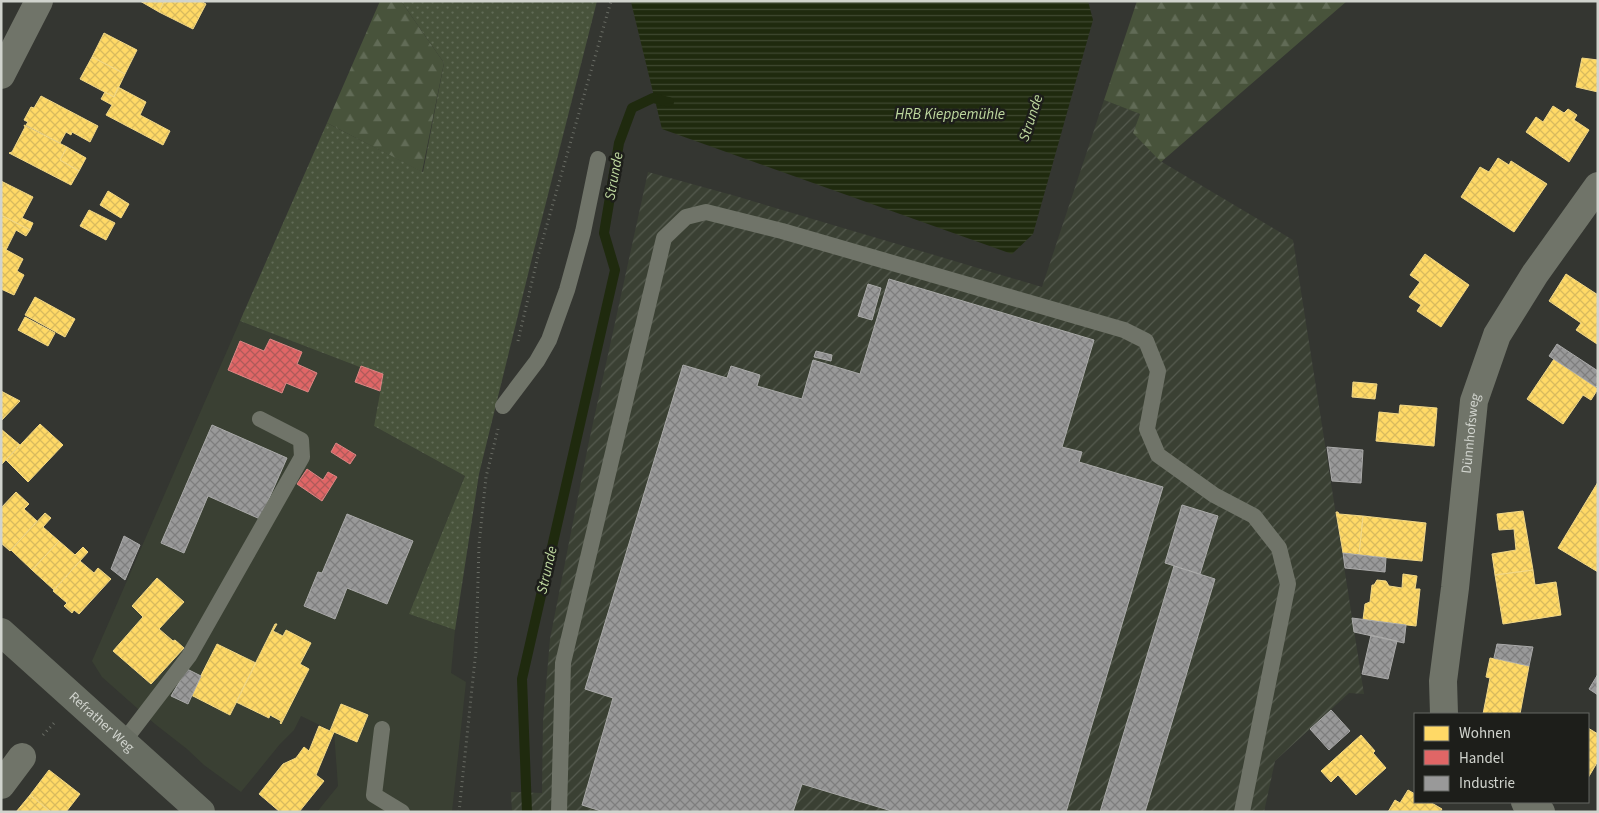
<svg xmlns="http://www.w3.org/2000/svg" width="1599" height="813" font-family="'Source Sans 3',sans-serif">
<defs>
<pattern id="industrial-furrows" width="10" height="10" patternUnits="userSpaceOnUse" patternTransform="scale(1.25)"><rect width="10" height="10" fill="#3a4033"/><path d="M-1 1l2-2M0 10L10 0M9 11l2-2" fill="none" stroke="#555b4f"/></pattern>
<pattern id="forest-firs" width="22" height="20" patternUnits="userSpaceOnUse" patternTransform="scale(1.25)"><rect width="22" height="20" fill="#48533b"/><path d="M5 1l3.5 6h-7zM16 11l3.5 6h-7z" fill="#616b56"/></pattern>
<pattern id="garden-dots" width="8" height="8" patternUnits="userSpaceOnUse" patternTransform="scale(1.25)"><rect width="8" height="8" fill="#48533b"/><path d="M2 2h.1M6 6h.1" fill="none" stroke="#616b56" stroke-width="1.8" stroke-linecap="round"/></pattern>
<pattern id="water-rules" width="6" height="5" patternUnits="userSpaceOnUse" patternTransform="scale(1.25)"><rect width="6" height="5" fill="#1f2a0e"/><path d="M0 2.5h6" fill="none" stroke="#3e4830"/></pattern>
<pattern id="homes-cross-hatch" width="8" height="8" patternUnits="userSpaceOnUse" patternTransform="scale(1.25)"><rect width="8" height="8" fill="#ffd966"/><path d="M0 0l8 8M0 8l8-8" fill="none" stroke="#d8ba5e"/></pattern>
<pattern id="shops-cross-hatch" width="8" height="8" patternUnits="userSpaceOnUse" patternTransform="scale(1.25)"><rect width="8" height="8" fill="#e06666"/><path d="M0 0l8 8M0 8l8-8" fill="none" stroke="#af5a5a"/></pattern>
<pattern id="industry-cross-hatch" width="8" height="8" patternUnits="userSpaceOnUse" patternTransform="scale(1.25)"><rect width="8" height="8" fill="#999"/><path d="M0 0l8 8M0 8l8-8" fill="none" stroke="#7e7e7e"/></pattern>
</defs>
<rect width="100%" height="100%" fill="#343631"/>
<path fill="#3a4033" d="M240 321 383 376 374 426 465 476 409 614 455 630 451 673 466 682 452 812H317L338 786 334 732 301 716 294 730 280 744 241 792 204 765 187 749 155 724 102 677 92 661Z"/>
<path fill="url(#industrial-furrows)" d="M1104 100 1140 114 1133 133 1162 162 1293 240 1364 694 1349 693 1275 761 1264 812H512L511 792 542 793 543 721 550 639 588 446 648 172 732 195 1042 287Z"/>
<path fill="url(#forest-firs)" d="M380 1H401L444 63 422 172 327 123Z
M1137 1H1347L1161 162 1133 133 1140 114 1104 100Z"/>
<path fill="url(#garden-dots)" d="M401 1H597L533 254 479 474 455 630 409 614 465 476 374 426 383 376 240 321 327 123 423 172 444 63Z"/>
<path fill="url(#water-rules)" d="M1088 1 1093 20 1033 234 1012 254 662 129 631 2Z"/>
<path fill="url(#homes-cross-hatch)" stroke="#f1d785" d="M140 1H164L159 12Z
M164 1H201L206 4 193 29 159 12Z
M104 33 137 50 125 74 92 57Z
M92 57 125 74 114 97 80 79Z
M1582 58 1598 60V59V92L1576 87Z
M118 87 146 102 140 115 170 131 163 145 106 115 112 105 101 99 105 92 114 97Z
M41 96 98 126 90 142 72 132 71 135 66 132 60 143 26 125 28 122 24 120 31 107 34 108Z
M1553 106 1564 113 1568 109 1577 115 1574 120 1589 130 1569 162 1526 132 1536 117 1543 122Z
M24 125 67 147 60 160 79 171 71 185 9 153 12 152 25 127Z
M67 147 86 158 79 171 60 160Z
M1498 158 1509 165 1511 161 1547 184 1514 232 1461 197 1480 167 1489 172Z
M1 181 33 197 22 218 33 223 30 230 1 215Z
M108 191 129 204 121 218 100 205Z
M89 210 115 223 106 240 80 226Z
M1 215 30 230 26 236 16 230 6 250 1 247Z
M1 247 23 259 17 271 24 275 14 295 1 289Z
M1425 254 1469 285 1441 327 1417 311 1421 305 1409 297 1420 282 1410 275Z
M1566 274 1598 295 1597 344 1576 330 1581 323 1549 301Z
M35 297 75 319 65 337 25 315Z
M25 317 55 333 48 346 18 330Z
M1554 359 1598 389 1591 400 1583 395 1563 424 1527 399Z
M1353 382 1377 384 1375 399 1352 397Z
M1 391 20 401 1 421Z
M1400 405 1437 408 1434 446 1376 441 1379 412 1399 414Z
M40 424 63 445 28 482 6 460Z
M1 429 20 445 1 465Z
M1598 482V572L1558 548Z
M16 492 29 504 24 509 37 521 10 551 1 543V508Z
M1523 511 1533 570 1495 575 1492 554 1516 550 1514 529 1499 530 1497 514Z
M1336 512H1338L1339 514 1363 516 1359 555 1343 553Z
M45 513 51 518 43 527 59 541 32 570 11 550Z
M1363 516 1426 523 1422 561 1359 555Z
M59 541 75 555 83 547 88 552 54 590 32 570Z
M80 561 94 573 98 568 111 579 79 614 74 610 72 613 64 606 67 603 53 591Z
M1533 570 1535 585 1556 582 1561 615 1503 624 1495 575Z
M1403 574 1417 576 1415 589H1420L1416 626 1363 620 1365 604 1370 602 1372 585H1374L1377 580 1386 581 1389 586 1402 588Z
M157 578 184 602 159 629 173 641 175 640 184 648 151 684 113 651 143 617 132 606Z
M275 624H277L273 631 283 636 286 630 311 643 300 664 309 669 281 724 280 723 281 721 270 715 269 718 236 702Z
M217 644 256 663 230 715 191 695Z
M1490 658 1529 666 1520 714H1483L1490 678 1486 677Z
M341 704 368 715 357 742 334 732 316 775 324 781 299 812H280L259 794 283 764 296 758 304 747 309 751 319 726 330 731Z
M1588 728 1598 734V761L1588 778Z
M1361 735 1375 751 1373 753 1386 768 1356 795 1338 775 1331 782 1321 771Z
M49 770 80 794 66 812H51L30 795Z
M1408 790 1415 794V802H1430L1442 809 1440 812H1388L1395 800 1400 803Z
M30 795 51 812H16Z"/>
<path fill="url(#shops-cross-hatch)" stroke="#db8785" d="M270 339 302 352 297 364 317 373 308 392 286 383 282 393 228 370 240 341 264 351Z
M361 366 383 374 380 391 355 382Z
M336 443 356 455 350 464 331 452Z
M307 469 323 480 328 472 337 477 322 501 297 484Z"/>
<path fill="url(#industry-cross-hatch)" stroke="#aaaaa9" d="M889 279 1094 340 1062 447 1082 452 1079 462 1163 487 1066 812H895L802 784 793 812H604L582 805 613 698 585 689 683 365 727 378 731 366 760 375 757 386 802 399 813 360 860 374Z
M868 284 881 288 872 320 858 316Z
M1557 344 1598 371V385L1596 387 1549 356Z
M816 351 832 355 831 361 814 357Z
M212 425 287 458 260 519 208 496 184 553 161 543Z
M1327 447 1363 450 1361 483 1332 481Z
M1182 505 1218 516 1200 574 1165 563Z
M347 514 413 541 387 604 347 588 335 619 304 606 318 572 322 573Z
M124 536 140 545 125 580 111 569Z
M1343 553 1386 558 1385 572 1345 568Z
M1174 566 1215 579 1145 812H1100Z
M1352 618 1406 625 1404 643 1354 632Z
M1371 635 1397 641 1388 679 1362 674Z
M1497 644 1533 647 1529 666 1494 658Z
M187 669 201 676 188 704 171 696Z
M1598 674V695L1589 689Z
M1331 710 1350 731 1329 750 1310 729Z"/>
<g fill="none" stroke-linecap="round" stroke-linejoin="round">
<path stroke="#1f2a0e" stroke-width="10" d="M527 812 522 679 615 270 604 233 619 143 632 108 653 98 669 102"/>
<path stroke="#696c64" stroke-width="3" stroke-dasharray="1 4" stroke-linecap="butt" d="M518 341 538 256 611 1
M43 735 56 721
M459 812 476 650 479 545 486 477 498 429"/>
<path stroke="#707469" stroke-width="16" d="M503 406 537 361 549 340 567 290 583 232 598 159
M382 729 374 795 402 812
M124 741 189 656 302 457 301 440 260 419
M559 812 563 663 664 238 686 217 706 212 782 231 1124 330 1146 341 1158 371 1147 429 1158 455 1214 495 1254 516 1279 548 1288 584 1242 812"/>
<g stroke="#707469" stroke-width="28">
<path d="M1 75 39 1"/>
<path id="s1" d="M1444 714 1443 681 1455 588 1474 401 1497 335 1535 274 1598 186"/>
<path d="M1 785 22 757"/>
<path d="M1525 802 1541 812"/>
</g>
<path stroke="#686d62" stroke-width="28" id="s2" d="M1 632 201 812"/>
</g>
<g text-anchor="middle" dominant-baseline="central" stroke-width="5" stroke-linejoin="round" paint-order="stroke">
<g font-size="14" fill="#d0d3cd" stroke="#1d1e1a">
<text stroke="none"><textPath href="#s1" startOffset="282">Dünnhofsweg</textPath></text>
<text stroke="none"><textPath href="#s2" startOffset="135">Refrather Weg</textPath></text>
</g>
<g font-size="15" font-style="italic" fill="#bed89f" stroke="#1d1e1a">
<text x="950" y="114">HRB Kieppemühle</text>
<text transform="translate(1031 118) rotate(-72)">Strunde</text>
<text transform="translate(614 176) rotate(-80)">Strunde</text>
<text transform="translate(547 570) rotate(-77)">Strunde</text>
</g>
</g>
<rect width="1599" height="813" fill="none" stroke="#d0d3cd" stroke-width="5"/>
<rect x="1414" y="713" width="175" height="90" fill="#1d1e1a" stroke="#656662"/>
<rect x="1424" y="726" width="25" height="15" fill="#ffd966" stroke="#656662"/>
<text x="1459" y="738" font-size="15" fill="#d0d3cd">Wohnen</text>
<rect x="1424" y="750" width="25" height="15" fill="#e06666" stroke="#656662"/>
<text x="1459" y="763" font-size="15" fill="#d0d3cd">Handel</text>
<rect x="1424" y="776" width="25" height="15" fill="#999999" stroke="#656662"/>
<text x="1459" y="788" font-size="15" fill="#d0d3cd">Industrie</text>
</svg>
